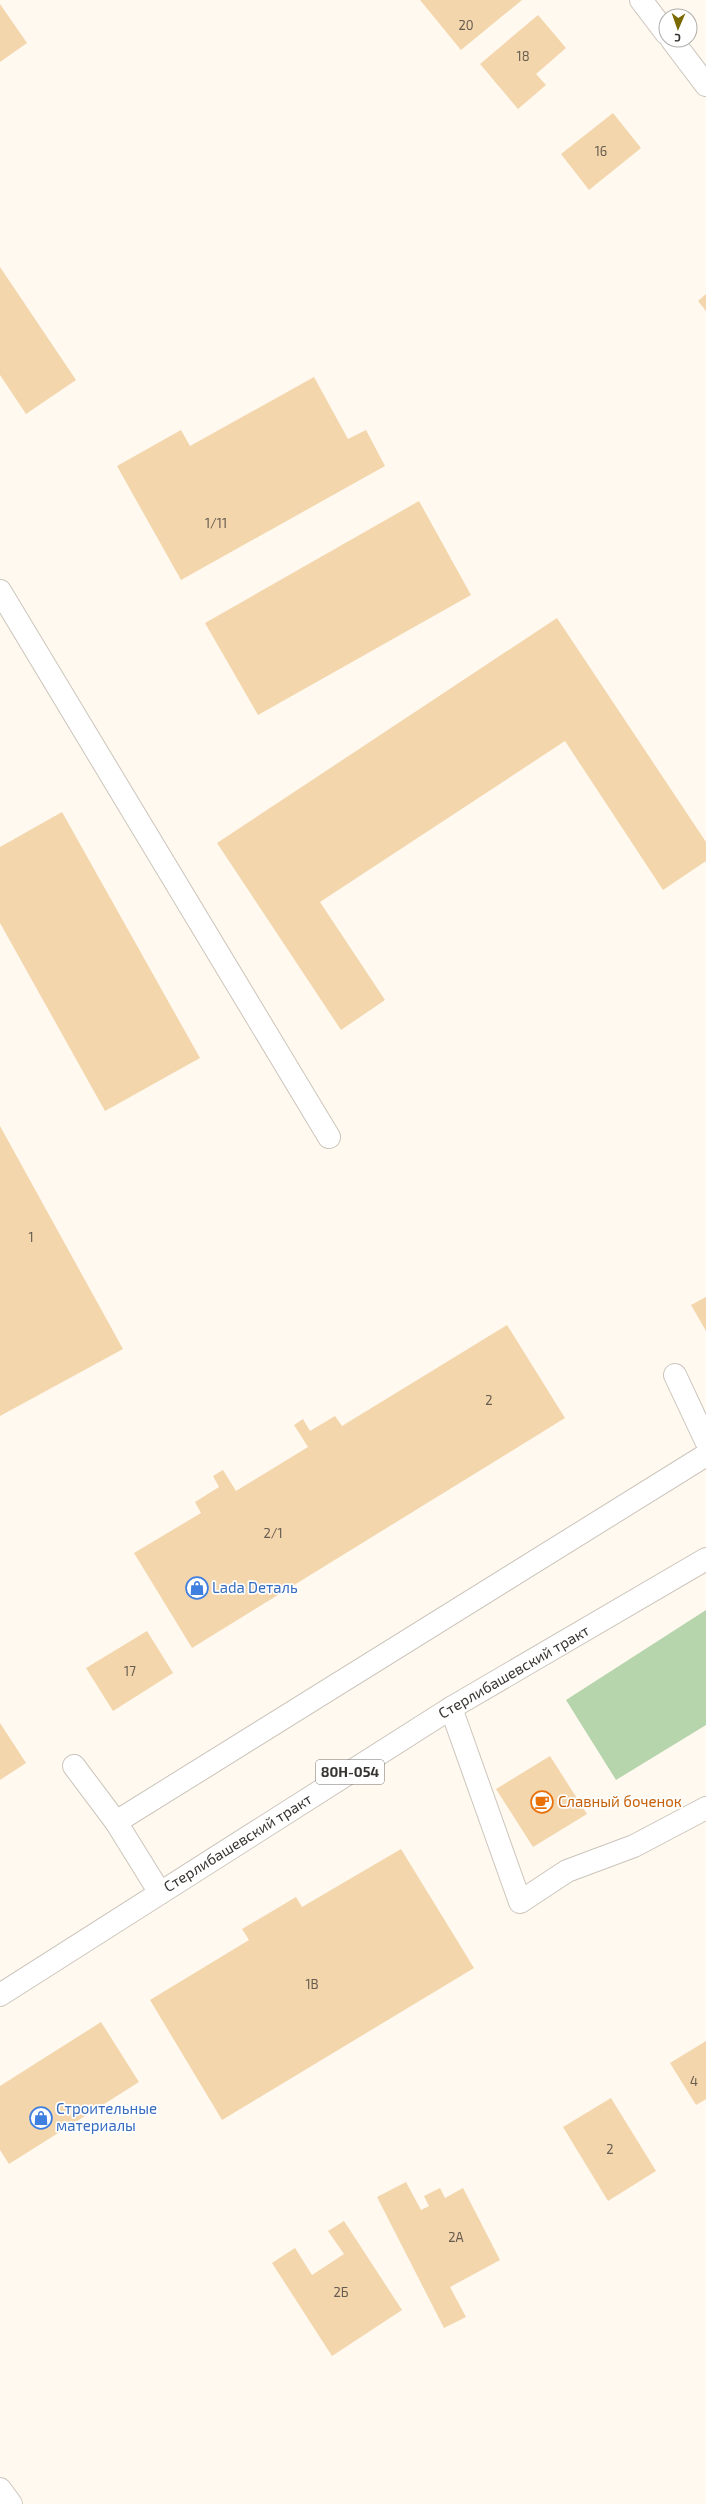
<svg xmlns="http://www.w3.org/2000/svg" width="706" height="2504" font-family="'Exo 2',sans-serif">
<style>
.forest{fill:#b6d5ac}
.building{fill:#f4d6ac}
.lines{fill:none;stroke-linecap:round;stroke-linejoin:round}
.minor-casing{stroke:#cbc5bc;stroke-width:24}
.major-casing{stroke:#cbc5bc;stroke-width:24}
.minor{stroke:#fff;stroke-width:22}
.major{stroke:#fff;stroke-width:22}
.labels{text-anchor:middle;stroke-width:3.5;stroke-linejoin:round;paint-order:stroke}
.number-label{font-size:13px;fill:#665c50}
.shield{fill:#fff;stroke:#73716f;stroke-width:1}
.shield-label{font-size:14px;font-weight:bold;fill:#373431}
.shop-label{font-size:15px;fill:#366cbe;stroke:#fff;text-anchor:start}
.street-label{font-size:15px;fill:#373431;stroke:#fff}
.food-label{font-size:15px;fill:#c56008;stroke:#fff;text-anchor:start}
</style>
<rect width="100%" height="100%" fill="#fff9f0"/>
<path class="forest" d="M 706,1610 L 706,1725 L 616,1780 L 566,1700 Z"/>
<g class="building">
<path d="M 420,0 L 522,0 L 461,50 Z"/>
<path d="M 0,4 L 27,43 L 0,62 Z"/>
<path d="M 538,15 L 566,48 L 536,74 L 546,85 L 518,109 L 480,64 Z"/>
<path d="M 613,113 L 641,148 L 589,190 L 561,154 Z"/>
<path d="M 0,267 L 76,380 L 26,414 L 0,375 Z"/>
<path d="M 706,294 L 706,311 L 698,301 Z"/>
<path d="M 314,377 L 348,439 L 366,430 L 385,466 L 181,580 L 117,466 L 181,430 L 190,446 Z"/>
<path d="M 419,501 L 471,595 L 258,715 L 205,623 Z"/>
<path d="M 557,618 L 706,842 L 706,861 L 663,890 L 565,741 L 320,902 L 385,1000 L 341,1030 L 217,843 Z"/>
<path d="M 62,812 L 200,1058 L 105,1111 L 0,923 L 0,847 Z"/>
<path d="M 0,1126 L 123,1349 L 0,1416 Z"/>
<path d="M 706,1297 L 706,1331 L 691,1305 Z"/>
<path d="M 507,1325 L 565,1418 L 192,1648 L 134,1553 L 201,1513 L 195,1502 L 219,1487 L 213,1476 L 223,1470 L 236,1491 L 308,1447 L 294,1425 L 303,1419 L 310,1431 L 335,1416 L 342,1426 Z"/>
<path d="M 147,1631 L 173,1673 L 113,1711 L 86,1668 Z"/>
<path d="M 0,1723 L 26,1763 L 0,1780 Z"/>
<path d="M 550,1756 L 587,1814 L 533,1847 L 496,1789 Z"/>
<path d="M 401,1849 L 474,1968 L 222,2120 L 150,2000 L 249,1940 L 242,1929 L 296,1897 L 302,1907 Z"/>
<path d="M 101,2022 L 139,2082 L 9,2164 L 0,2150 L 0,2086 Z"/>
<path d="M 706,2041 L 706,2099 L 696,2105 L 670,2063 Z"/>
<path d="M 611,2098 L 656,2171 L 608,2201 L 563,2127 Z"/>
<path d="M 406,2182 L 421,2210 L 429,2206 L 424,2196 L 440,2188 L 445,2198 L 463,2188 L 500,2260 L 450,2287 L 466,2317 L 444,2328 L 377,2197 Z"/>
<path d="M 344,2221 L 402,2310 L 332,2356 L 272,2263 L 295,2248 L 312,2275 L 344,2254 L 328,2231 Z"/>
</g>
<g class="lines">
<g class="minor-casing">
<g id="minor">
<path d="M 641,0 L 666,33"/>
<path d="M 672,40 L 706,85"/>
<path d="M 0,591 L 329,1137"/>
<path d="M 675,1375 L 706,1441"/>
<path d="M 451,1708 L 520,1902 L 567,1871 L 634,1846 L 706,1808"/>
<path d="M 74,1766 L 116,1822 L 160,1893"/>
<path d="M 116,1822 L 706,1455"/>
<path d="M 0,2489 L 11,2504"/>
</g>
</g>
<g class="major-casing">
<path id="major" d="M 0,1995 L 451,1708 L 706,1559"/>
</g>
<use href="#minor" class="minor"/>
<use href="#major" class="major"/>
</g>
<defs>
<g id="shop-ring" transform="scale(1.15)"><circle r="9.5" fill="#fff" stroke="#3f7fe0" stroke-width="1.5"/><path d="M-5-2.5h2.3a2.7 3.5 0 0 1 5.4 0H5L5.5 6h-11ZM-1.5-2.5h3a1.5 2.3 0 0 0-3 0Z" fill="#3f7fe0"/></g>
<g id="cafe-ring" transform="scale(1.15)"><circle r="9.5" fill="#fff" stroke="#e8710a" stroke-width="1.5"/><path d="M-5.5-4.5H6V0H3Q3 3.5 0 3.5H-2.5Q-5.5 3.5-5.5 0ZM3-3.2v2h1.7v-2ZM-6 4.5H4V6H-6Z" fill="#e8710a"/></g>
</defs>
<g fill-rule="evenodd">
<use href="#shop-ring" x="197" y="1588"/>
<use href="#cafe-ring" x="542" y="1802"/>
<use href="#shop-ring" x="41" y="2118"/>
</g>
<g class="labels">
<g class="number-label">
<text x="466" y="30">20</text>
<text x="523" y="61">18</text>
<text x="601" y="156">16</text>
<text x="216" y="528">1/11</text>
<text x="31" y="1242">1</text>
<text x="489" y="1405">2</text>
<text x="273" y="1538">2/1</text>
<text x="130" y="1676">17</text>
<text x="312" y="1989">1В</text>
<text x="694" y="2086">4</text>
<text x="610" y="2154">2</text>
<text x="456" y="2242">2А</text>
<text x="341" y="2297">2Б</text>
</g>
<rect class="shield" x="316" y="1760" width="68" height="24" rx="3"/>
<g class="shield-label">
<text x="350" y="1777">80Н-054</text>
</g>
<g class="shop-label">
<text x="212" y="1593">Lada Dеталь</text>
<text x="56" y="2114">Строительные<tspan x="56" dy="17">материалы</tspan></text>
</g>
<g class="street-label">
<text transform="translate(514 1672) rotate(-30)" y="5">Стерлибашевский тракт</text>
<text transform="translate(238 1843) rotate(-32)" y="5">Стерлибашевский тракт</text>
</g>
<g class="food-label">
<text x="558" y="1807">Славный боченок</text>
</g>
</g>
<g transform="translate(678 28) rotate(182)"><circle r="19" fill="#ffffff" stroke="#afaead"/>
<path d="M0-3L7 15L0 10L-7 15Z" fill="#7b6a01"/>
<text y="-6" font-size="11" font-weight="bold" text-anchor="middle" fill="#373431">С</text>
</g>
</svg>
